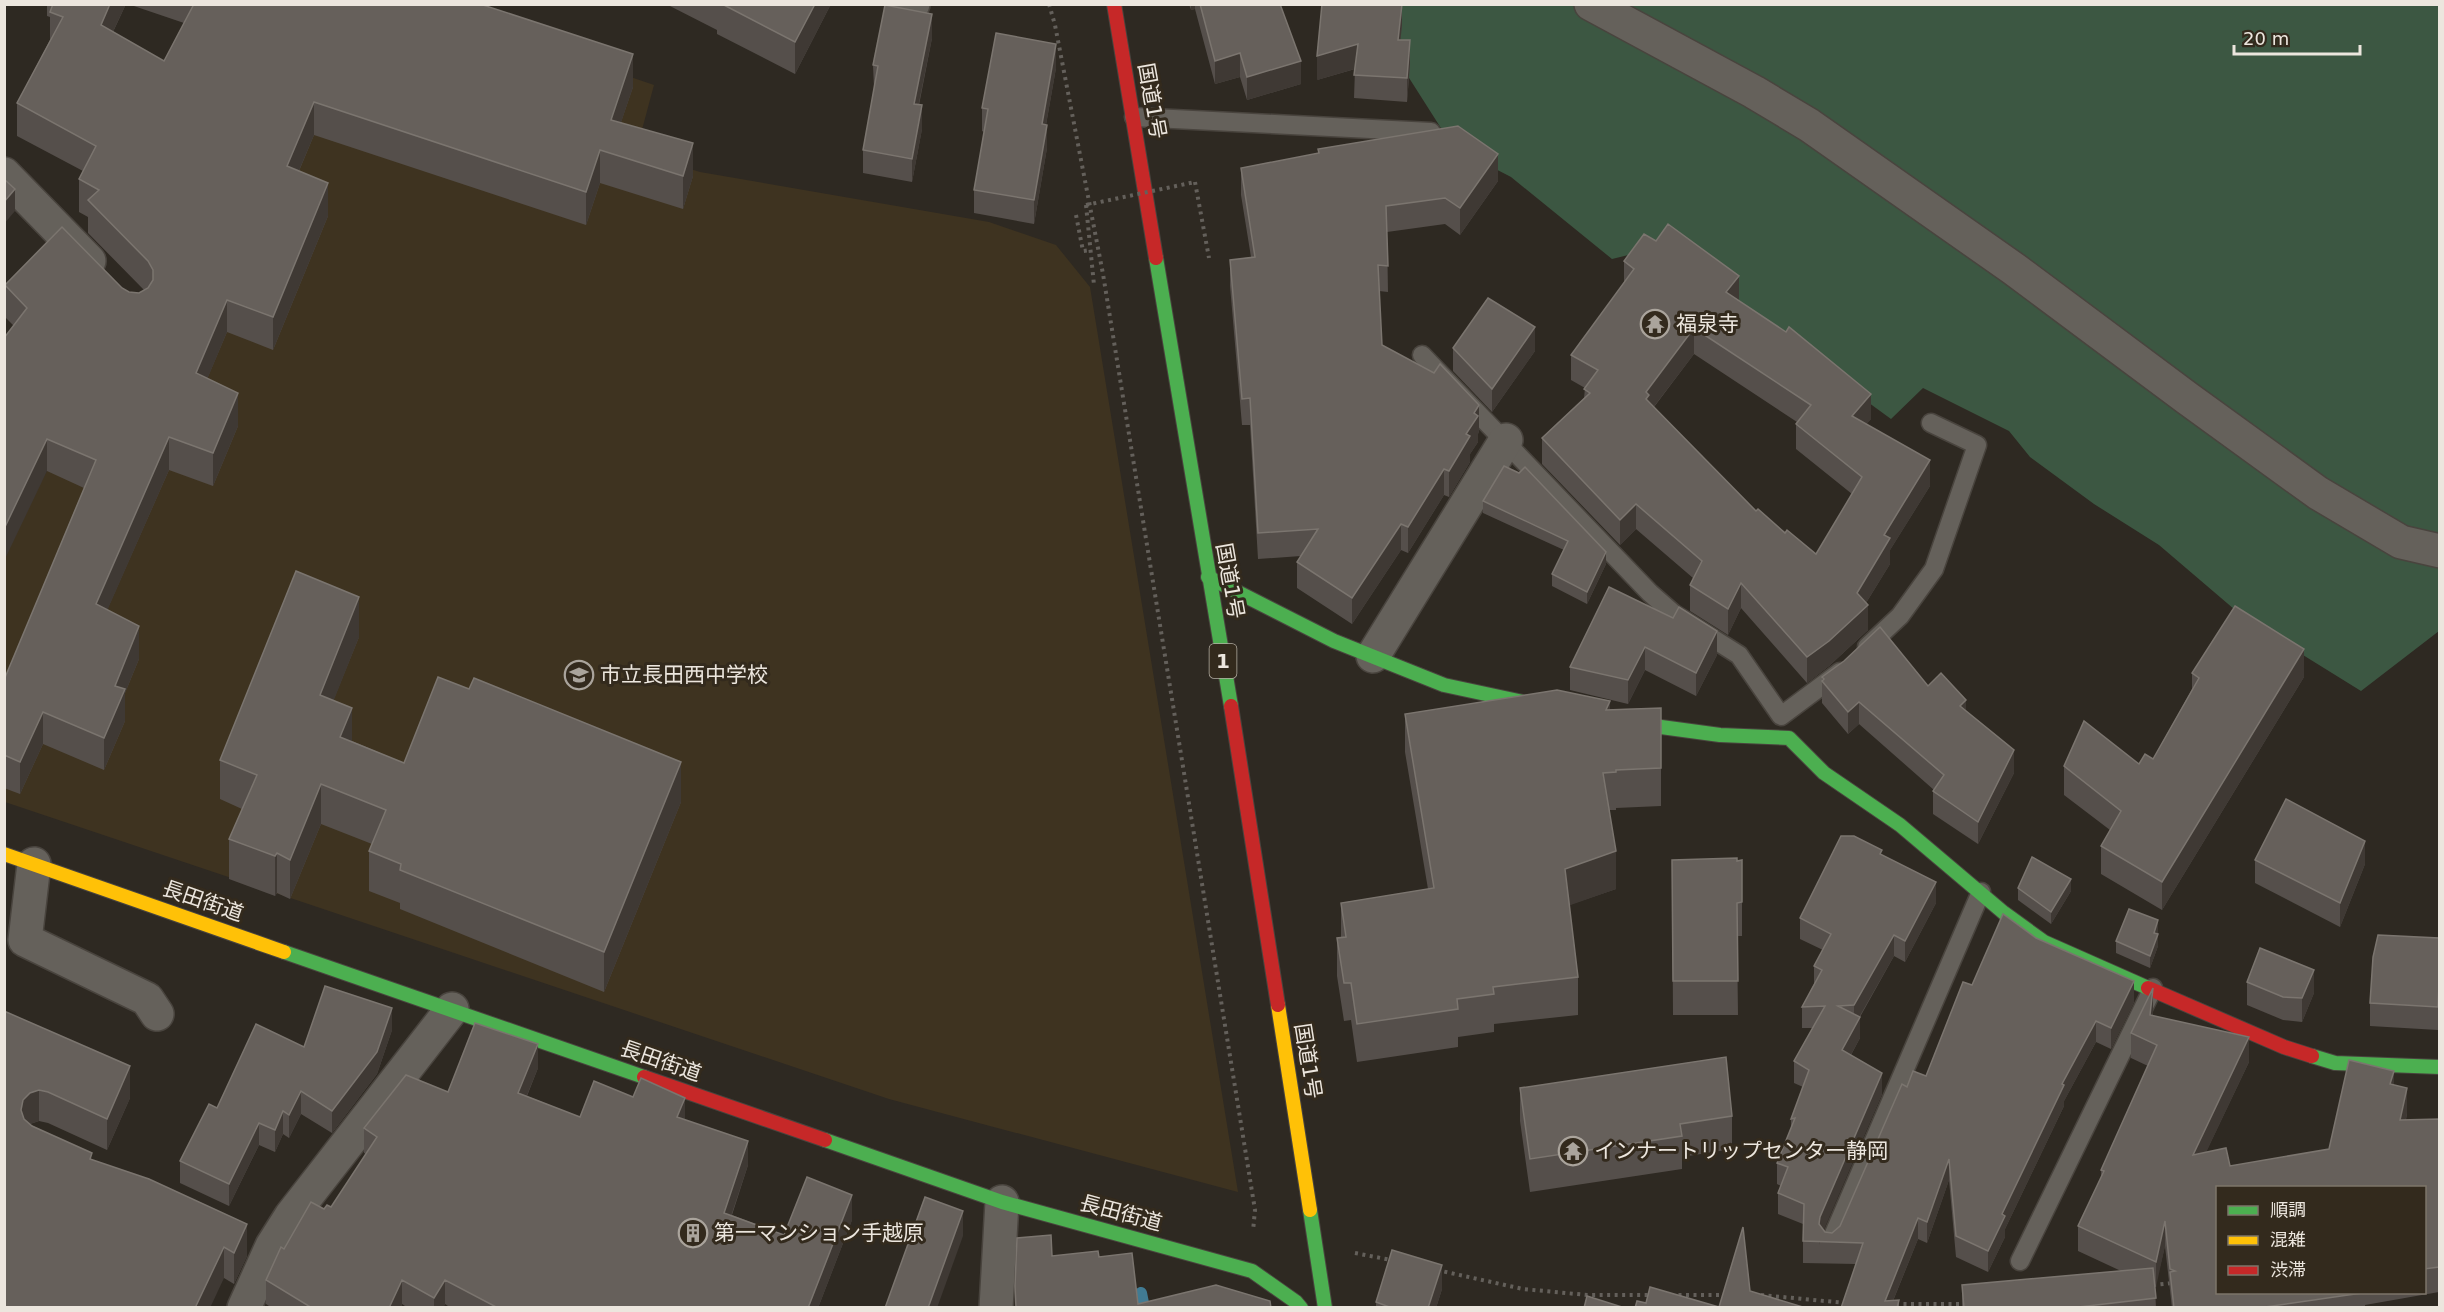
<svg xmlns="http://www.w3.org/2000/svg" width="2444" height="1312" font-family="'DejaVu Sans','Noto Sans JP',sans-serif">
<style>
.built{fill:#3e3320}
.green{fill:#3c5742}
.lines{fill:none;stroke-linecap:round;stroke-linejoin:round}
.stream{stroke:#417b93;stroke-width:12}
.lane-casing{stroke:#49443e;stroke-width:21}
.street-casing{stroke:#49443e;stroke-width:36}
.fast-casing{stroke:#49443e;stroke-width:16}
.slow-casing{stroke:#49443e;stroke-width:16}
.jam-casing{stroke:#49443e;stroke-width:16}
.path{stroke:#64605b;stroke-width:4;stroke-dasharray:3 4.5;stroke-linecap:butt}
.lane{stroke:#65615b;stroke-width:18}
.street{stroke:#65615b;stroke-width:33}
.fast{stroke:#4caf50;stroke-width:14}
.slow{stroke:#ffc107;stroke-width:14}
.jam{stroke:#c62828;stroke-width:14}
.path-bridge{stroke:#64605b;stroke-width:4;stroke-dasharray:3 4.5;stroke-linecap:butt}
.wall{fill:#554f4b;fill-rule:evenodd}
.shaded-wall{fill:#3f3934}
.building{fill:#66605b;stroke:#7b756f;stroke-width:1.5;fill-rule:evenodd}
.labels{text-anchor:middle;stroke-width:6;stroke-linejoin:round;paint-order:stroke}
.shield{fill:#332a1d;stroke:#b4aea4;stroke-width:1.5}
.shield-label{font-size:20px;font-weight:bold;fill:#ece6de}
.street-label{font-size:21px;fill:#ece6de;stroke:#332a1d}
.poi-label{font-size:21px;fill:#ece6de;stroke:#332a1d;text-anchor:start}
</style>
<rect width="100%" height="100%" fill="#2e2922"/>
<path class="built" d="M 298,5 L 419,5 L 654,85 L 636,152 L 700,172 L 989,222 L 1056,245 L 1090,287 L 1238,1192 L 889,1099 L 5,802 L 5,549 Z"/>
<path class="green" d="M 1368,5 L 2439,5 L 2439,631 L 2361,691 L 2248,621 L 2159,545 L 2094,504 L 2030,457 L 2009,431 L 1923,388 L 1891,419 L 1657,248 L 1612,259 L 1511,177 L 1453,147 L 1390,48 Z"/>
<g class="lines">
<path class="stream" d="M 1141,1293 L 1144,1308"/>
<g class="lane-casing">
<g id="lane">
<path d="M 1134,117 L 1431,132"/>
<path d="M 1422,355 L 1650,593 L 1674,614 L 1739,655 L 1781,716 L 1840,672"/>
<path d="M 1867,647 L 1900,616 L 1934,569 L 1977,445 L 1931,423"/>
<path d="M 1830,1243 L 1981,892"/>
<path d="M 2020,1261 L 2153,988"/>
</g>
</g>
<g class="street-casing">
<g id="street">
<path d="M 909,4 L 913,4"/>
<path d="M 1591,4 L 1754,92 L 1809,125 L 2014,269 L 2187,398 L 2318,493 L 2401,542 L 2440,551"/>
<path d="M 4,174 L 89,261"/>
<path d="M 1373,656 L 1506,440"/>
<path d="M 34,864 L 25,940 L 147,999 L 157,1014"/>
<path d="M 244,1308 L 272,1246 L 291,1216 L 452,1009"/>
<path d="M 996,1308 L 1002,1202"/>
</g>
</g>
<g class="fast-casing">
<g id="fast">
<path d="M 1156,258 L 1231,706"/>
<path d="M 1208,577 L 1334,641 L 1444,685 L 1546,707"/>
<path d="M 1617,721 L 1720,735 L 1789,738 L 1824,773 L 1900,825 L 2004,913 L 2044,942 L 2148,988"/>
<path d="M 284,952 L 644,1077"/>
<path d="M 2312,1056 L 2335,1063 L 2440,1067"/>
<path d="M 825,1140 L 1002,1202 L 1252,1271 L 1296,1302 L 1301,1308"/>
<path d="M 1310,1210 L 1325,1308"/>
</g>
</g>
<g class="slow-casing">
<g id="slow">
<path d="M 4,854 L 284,952"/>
<path d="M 1278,1005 L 1310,1210"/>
</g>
</g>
<g class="jam-casing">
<g id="jam">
<path d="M 1114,4 L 1156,258"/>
<path d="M 1231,706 L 1278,1005"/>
<path d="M 2148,988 L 2284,1047 L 2312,1056"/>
<path d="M 644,1077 L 825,1140"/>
</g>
</g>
<g class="path">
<path d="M 1049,4 L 1055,25 L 1103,274 L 1255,1210 L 1253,1231"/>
<path d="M 1195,182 L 1209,258"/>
<path d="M 1086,205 L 1094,285"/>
<path d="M 1076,215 L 1083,251 L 1091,250"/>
<path d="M 1355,1253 L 1391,1260"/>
<path d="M 1437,1270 L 1523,1289 L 1587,1295 L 1652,1295"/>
<path d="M 2153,1285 L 2172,1283"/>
<path d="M 1671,1295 L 1727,1295"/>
<path d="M 1761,1295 L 1846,1303"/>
<path d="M 1896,1304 L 1966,1304"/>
</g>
<use href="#lane" class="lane"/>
<use href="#street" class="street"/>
<use href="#fast" class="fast"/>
<use href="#slow" class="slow"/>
<use href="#jam" class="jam"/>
<path class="path-bridge" d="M 1086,205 L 1195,182"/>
</g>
<g class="wall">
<path d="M 47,4 L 126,4 L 113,32 L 164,61 L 184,23 L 128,4 L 480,4 L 633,87 L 621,122 L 693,176 L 683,209 L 600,183 L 586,225 L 314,135 L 299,171 L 328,216 L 273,350 L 227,332 L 207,379 L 238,426 L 213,486 L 169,470 L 107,610 L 139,659 L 125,693 L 125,721 L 104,770 L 43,744 L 20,794 L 4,788 L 4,680 L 84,488 L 47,471 L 14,326 L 5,317 L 5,285 L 122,288 L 129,292 L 139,293 L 144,290 L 88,233 L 88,217 L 79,212 L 79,179 L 83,171 L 17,136 L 17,103 L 50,40 L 50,17 L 47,16 Z"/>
<path d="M 666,4 L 831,4 L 795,74 L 717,34 L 717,30 Z"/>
<path d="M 1189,4 L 1280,4 L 1301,84 L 1247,100 L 1240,77 L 1215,84 L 1195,9 L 1191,10 Z"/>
<path d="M 1402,25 L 1400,40 L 1410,64 L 1407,102 L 1354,98 L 1355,69 L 1317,80 Z"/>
<path d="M 932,38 L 919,105 L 922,129 L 912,182 L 863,173 L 863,150 L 874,88 L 873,65 Z"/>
<path d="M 1056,68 L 1046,125 L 1047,148 L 1034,224 L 974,213 L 974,190 L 984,132 L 982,131 L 982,108 Z"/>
<path d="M 1318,149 L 1498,181 L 1460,235 L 1445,224 L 1387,232 L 1388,292 L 1379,291 L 1382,345 L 1479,431 L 1478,434 L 1478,442 L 1470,454 L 1470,462 L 1449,497 L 1444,495 L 1408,553 L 1401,550 L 1352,624 L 1297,588 L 1297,562 L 1301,556 L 1258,559 L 1250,425 L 1242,425 L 1230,286 L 1230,260 L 1251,257 L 1241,195 L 1241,168 L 1318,154 Z"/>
<path d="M 1624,261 L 1739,301 L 1871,419 L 1866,424 L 1930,486 L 1890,550 L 1890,564 L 1866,603 L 1868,630 L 1829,666 L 1807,683 L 1741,608 L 1728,635 L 1690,611 L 1690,585 L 1693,578 L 1636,529 L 1620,545 L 1542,464 L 1542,438 L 1584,398 L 1585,388 L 1571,380 L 1571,355 L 1624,283 ZM 1694,354 L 1797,422 L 1796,424 L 1796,449 L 1852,494 L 1816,554 L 1756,511 L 1654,407 Z"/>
<path d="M 1453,348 L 1535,351 L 1492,412 L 1453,371 Z"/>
<path d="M 1504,466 L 1606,564 L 1587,604 L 1552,586 L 1552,574 L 1564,550 L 1483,513 L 1483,501 Z"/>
<path d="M 1673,618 L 1717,655 L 1696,696 L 1645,670 L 1628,704 L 1570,690 L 1570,667 Z"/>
<path d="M 359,637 L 333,701 L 352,741 L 404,763 L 681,802 L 604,992 L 400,909 L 400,903 L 369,891 L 369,851 L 372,844 L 321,824 L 290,899 L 277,893 L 275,896 L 229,879 L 229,839 L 242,809 L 220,799 L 220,760 Z"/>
<path d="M 2192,673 L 2304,677 L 2162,910 L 2101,874 L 2101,846 L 2110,830 L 2064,795 L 2064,766 L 2139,764 L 2153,759 L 2192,689 Z"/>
<path d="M 1822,677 L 1928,686 L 1966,711 L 2014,773 L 1978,844 L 1933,814 L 1933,791 L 1934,790 L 1859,724 L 1848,734 L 1822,703 Z"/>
<path d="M 1661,708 L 1661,806 L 1616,808 L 1616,810 L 1609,810 L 1616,889 L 1569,905 L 1578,977 L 1578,1015 L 1494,1024 L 1494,1032 L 1458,1037 L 1458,1047 L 1357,1062 L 1351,1020 L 1344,1021 L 1337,976 L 1337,938 L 1341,938 L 1341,903 L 1428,889 L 1405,752 L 1405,714 Z"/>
<path d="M 1882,855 L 1936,903 L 1905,962 L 1894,956 L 1860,1017 L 1860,1038 L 1851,1055 L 1882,1094 L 1823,1230 L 1825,1232 L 1832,1233 L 1840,1226 L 1907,1087 L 1926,1076 L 1972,985 L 2036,938 L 2134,1002 L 2111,1049 L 2096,1042 L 2064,1101 L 2064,1106 L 2005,1229 L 2005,1237 L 1988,1272 L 1956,1257 L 1949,1180 L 1927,1243 L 1918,1239 L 1893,1301 L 1899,1308 L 1856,1264 L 1803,1263 L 1803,1224 L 1778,1214 L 1778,1193 L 1781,1186 L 1777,1184 L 1777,1163 L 1791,1129 L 1791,1119 L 1803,1087 L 1794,1083 L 1794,1061 L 1813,1028 L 1802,1028 L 1802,1007 L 1814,984 L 1814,966 L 1823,950 L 1800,939 L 1800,918 Z"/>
<path d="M 1672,860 L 1742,860 L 1742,936 L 1737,936 L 1738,1015 L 1673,1015 Z"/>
<path d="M 2255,860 L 2365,864 L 2340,927 L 2255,883 Z"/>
<path d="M 2018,888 L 2071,891 L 2051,924 L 2018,900 Z"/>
<path d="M 2158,932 L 2158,946 L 2150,968 L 2116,953 L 2116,941 Z"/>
<path d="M 2439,938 L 2438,1030 L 2370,1026 L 2370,1003 Z"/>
<path d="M 2247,982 L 2314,993 L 2302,1022 L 2283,1020 L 2247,1005 Z"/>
<path d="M 4,1011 L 130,1098 L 107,1150 L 48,1123 L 39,1121 L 30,1124 L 92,1160 L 247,1256 L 234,1284 L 224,1278 L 4,1308 Z"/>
<path d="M 2153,1013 L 2153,1015 L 2249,1062 L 2206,1152 L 2230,1166 L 2329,1149 L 2394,1085 L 2407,1113 L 2406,1120 L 2439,1119 L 2439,1292 L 2365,1305 L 2365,1308 L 2172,1308 L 2165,1246 L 2155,1287 L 2156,1308 L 1962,1308 L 1962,1285 L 2121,1271 L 2078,1251 L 2078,1226 L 2101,1178 L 2101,1170 L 2148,1066 L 2131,1058 L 2131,1033 ZM 2424,1188 L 2424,1293 L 2217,1293 Z"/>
<path d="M 392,1030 L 377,1074 L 332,1133 L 301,1114 L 289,1138 L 283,1134 L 275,1152 L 259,1145 L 229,1206 L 180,1183 L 180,1161 L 217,1108 L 304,1047 Z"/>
<path d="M 538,1068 L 527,1096 L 580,1117 L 685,1120 L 748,1165 L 732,1215 L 784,1235 L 852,1220 L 818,1308 L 451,1308 L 445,1304 L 443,1308 L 408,1308 L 402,1304 L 401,1308 L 272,1308 L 266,1304 L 266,1280 L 284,1249 L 324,1209 L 331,1207 L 366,1154 L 364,1153 L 364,1128 L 448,1092 Z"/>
<path d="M 1520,1088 L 1732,1116 L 1732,1149 L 1682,1157 L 1682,1169 L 1530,1192 L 1520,1121 Z"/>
<path d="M 1442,1289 L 1436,1308 L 1376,1308 L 1376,1302 Z"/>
</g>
<g class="shaded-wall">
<path d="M 110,4 L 126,4 L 101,57 L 101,25 Z"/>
<path d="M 815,4 L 831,4 L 795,74 L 795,42 Z"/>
<path d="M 1191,4 L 1195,4 L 1195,9 L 1191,10 Z"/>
<path d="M 1402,4 L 1402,25 L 1398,63 L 1398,40 Z"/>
<path d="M 932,14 L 932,38 L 914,127 L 914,104 Z"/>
<path d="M 1410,40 L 1410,64 L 1407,102 L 1407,78 Z"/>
<path d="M 1056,44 L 1056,68 L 1042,147 L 1042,124 Z"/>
<path d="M 1358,44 L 1358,68 L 1317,80 L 1317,56 Z"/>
<path d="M 1240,53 L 1240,77 L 1215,84 L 1215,61 Z"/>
<path d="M 633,54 L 633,87 L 611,152 L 611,120 Z"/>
<path d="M 1301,61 L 1301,84 L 1247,100 L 1247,77 Z"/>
<path d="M 314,102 L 314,135 L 287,199 L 287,166 Z"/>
<path d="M 922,105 L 922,129 L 912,182 L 912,159 Z"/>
<path d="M 1047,125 L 1047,148 L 1034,224 L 1034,200 Z"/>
<path d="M 693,143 L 693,176 L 683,209 L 683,176 Z"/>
<path d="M 600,150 L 600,183 L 586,225 L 586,192 Z"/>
<path d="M 1498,154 L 1498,181 L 1460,235 L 1460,208 Z"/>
<path d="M 328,183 L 328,216 L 273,350 L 273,317 Z"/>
<path d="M 15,189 L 15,211 L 4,224 L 4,202 Z"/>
<path d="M 1739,276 L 1739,302 L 1726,292 Z"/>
<path d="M 227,300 L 227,332 L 196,406 L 196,373 Z"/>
<path d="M 1535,327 L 1535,351 L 1492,412 L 1492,389 Z"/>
<path d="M 1694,328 L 1694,354 L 1649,413 L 1649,420 L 1646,392 Z"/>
<path d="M 238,393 L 238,426 L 213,486 L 213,453 Z"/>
<path d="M 1871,394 L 1871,419 L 1852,442 L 1852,416 Z"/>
<path d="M 1479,405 L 1479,431 L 1478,434 L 1478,442 L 1470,454 L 1470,462 L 1449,497 L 1449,471 L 1474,413 Z"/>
<path d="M 169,437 L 169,470 L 96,636 L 96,604 Z"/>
<path d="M 47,439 L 47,471 L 4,561 L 4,529 Z"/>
<path d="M 1930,460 L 1930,486 L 1890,550 L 1890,564 L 1861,611 L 1868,605 L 1868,630 L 1829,666 L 1807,683 L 1807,657 L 1857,593 L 1884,535 Z"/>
<path d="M 1444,469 L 1444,495 L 1408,553 L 1408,527 Z"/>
<path d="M 1636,504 L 1636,529 L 1620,545 L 1620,520 Z"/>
<path d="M 1401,524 L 1401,550 L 1352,624 L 1352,598 Z"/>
<path d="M 1606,552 L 1606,564 L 1587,604 L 1587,592 Z"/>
<path d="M 1741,583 L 1741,608 L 1728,635 L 1728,609 Z"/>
<path d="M 359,597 L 359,637 L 320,735 L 320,695 Z"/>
<path d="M 139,626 L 139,659 L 125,693 L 125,721 L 104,770 L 104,738 L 115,686 Z"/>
<path d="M 1717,631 L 1717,655 L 1696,696 L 1696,673 Z"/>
<path d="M 1645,647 L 1645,670 L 1628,704 L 1628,680 Z"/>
<path d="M 2304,649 L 2304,677 L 2162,910 L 2162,882 Z"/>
<path d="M 1966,700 L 1966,723 L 1960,706 Z"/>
<path d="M 1610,701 L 1610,739 L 1606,710 Z"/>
<path d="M 1859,702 L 1859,724 L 1848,734 L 1848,712 Z"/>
<path d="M 352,708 L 352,748 L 340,737 Z"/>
<path d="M 43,712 L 43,744 L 20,794 L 20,762 Z"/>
<path d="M 2014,750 L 2014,773 L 1978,844 L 1978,822 Z"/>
<path d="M 681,762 L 681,802 L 604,992 L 604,952 Z"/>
<path d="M 321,784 L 321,824 L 290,899 L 290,860 Z"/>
<path d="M 2365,841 L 2365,864 L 2340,927 L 2340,903 Z"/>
<path d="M 1616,851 L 1616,889 L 1565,907 L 1565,869 Z"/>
<path d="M 277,853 L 277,893 L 275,896 L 275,856 Z"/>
<path d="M 2071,879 L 2071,891 L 2051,924 L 2051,912 Z"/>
<path d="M 1936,882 L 1936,903 L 1905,962 L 1905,941 Z"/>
<path d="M 2158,920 L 2158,932 L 2154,944 L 2158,934 L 2158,946 L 2150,968 L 2150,956 L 2154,933 Z"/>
<path d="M 1894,935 L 1894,956 L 1854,1026 L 1854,1005 Z"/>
<path d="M 2314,970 L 2314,993 L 2302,1022 L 2302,998 Z"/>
<path d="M 2134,981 L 2134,1002 L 2111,1049 L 2111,1028 Z"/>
<path d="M 2439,984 L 2439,1007 L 2438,1030 L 2438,1007 Z"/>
<path d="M 2153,988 L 2153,1013 L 2150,1040 L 2150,1015 Z"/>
<path d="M 392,1008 L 392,1030 L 377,1074 L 332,1133 L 332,1111 Z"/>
<path d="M 1860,1017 L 1860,1038 L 1842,1071 L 1842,1050 Z"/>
<path d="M 2096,1021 L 2096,1042 L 2064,1101 L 2064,1106 L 2005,1229 L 2005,1237 L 1988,1272 L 1988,1251 L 2002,1214 L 2062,1084 Z"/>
<path d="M 2249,1037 L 2249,1062 L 2193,1180 L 2193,1155 Z"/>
<path d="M 538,1044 L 538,1068 L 518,1117 L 518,1093 Z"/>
<path d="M 130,1066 L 130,1098 L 107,1150 L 107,1119 Z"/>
<path d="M 2394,1071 L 2394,1096 L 2390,1084 Z"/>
<path d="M 1882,1073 L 1882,1094 L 1820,1239 L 1819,1245 L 1820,1217 Z"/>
<path d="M 2407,1088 L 2407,1113 L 2400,1145 L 2400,1120 Z"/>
<path d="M 39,1090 L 39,1121 L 30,1124 L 23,1132 L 21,1110 L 23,1100 L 30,1093 Z"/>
<path d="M 301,1091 L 301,1114 L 289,1138 L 289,1115 Z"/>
<path d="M 685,1098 L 685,1122 L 677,1117 Z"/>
<path d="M 283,1111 L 283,1134 L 275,1152 L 275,1130 Z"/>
<path d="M 259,1123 L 259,1145 L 229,1206 L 229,1184 Z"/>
<path d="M 748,1141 L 748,1165 L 724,1237 L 724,1213 Z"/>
<path d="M 1949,1159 L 1949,1180 L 1927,1243 L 1927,1222 Z"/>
<path d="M 852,1195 L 852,1220 L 818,1308 L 808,1308 Z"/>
<path d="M 963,1211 L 963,1236 L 937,1308 L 928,1308 Z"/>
<path d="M 1918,1218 L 1918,1239 L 1890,1308 L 1885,1301 Z"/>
<path d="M 2165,1221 L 2165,1246 L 2156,1287 L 2156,1262 Z"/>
<path d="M 247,1224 L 247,1256 L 234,1284 L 234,1253 Z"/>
<path d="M 224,1247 L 224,1278 L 210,1308 L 195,1308 Z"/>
<path d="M 1442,1265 L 1442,1289 L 1436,1308 L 1428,1308 Z"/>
<path d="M 402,1280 L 402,1304 L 401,1308 L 389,1308 Z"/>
<path d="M 445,1280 L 445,1304 L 443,1308 L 434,1308 L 434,1298 Z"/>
</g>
<g class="building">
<path d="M 53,4 L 110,4 L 101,25 L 164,61 L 194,4 L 480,4 L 633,54 L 611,120 L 693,143 L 683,176 L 600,150 L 586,192 L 314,102 L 287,166 L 328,183 L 273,317 L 227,300 L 196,373 L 238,393 L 213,453 L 169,437 L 96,604 L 139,626 L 115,686 L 125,689 L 104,738 L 43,712 L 20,762 L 4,755 L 4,680 L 96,460 L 47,439 L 4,529 L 4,338 L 27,308 L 5,285 L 62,227 L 122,288 L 129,292 L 139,293 L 148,288 L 153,280 L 153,270 L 148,261 L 88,200 L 99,190 L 79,179 L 96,146 L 17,103 L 63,17 L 50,12 Z"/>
<path d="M 722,4 L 815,4 L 795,42 Z"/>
<path d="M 1200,4 L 1280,4 L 1301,61 L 1247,77 L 1240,53 L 1215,61 Z"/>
<path d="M 1322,4 L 1402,4 L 1398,40 L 1410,40 L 1407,78 L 1354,75 L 1358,44 L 1317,56 Z"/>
<path d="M 885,5 L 932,14 L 914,104 L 922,105 L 912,159 L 863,150 L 878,66 L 873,65 Z"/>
<path d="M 996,33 L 1056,44 L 1042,124 L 1047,125 L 1034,200 L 974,190 L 988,109 L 982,108 Z"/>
<path d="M 1458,126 L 1498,154 L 1460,208 L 1445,198 L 1386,206 L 1388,266 L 1378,265 L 1382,345 L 1434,373 L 1440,364 L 1479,405 L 1474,413 L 1478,416 L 1466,434 L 1470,436 L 1449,471 L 1444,469 L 1408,527 L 1401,524 L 1352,598 L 1297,562 L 1318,529 L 1258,533 L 1250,398 L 1242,399 L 1230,260 L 1255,257 L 1241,168 L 1319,153 L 1318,149 Z"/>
<path d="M 4,179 L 15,189 L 4,202 Z"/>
<path d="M 1668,224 L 1739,276 L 1726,292 L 1786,332 L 1789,327 L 1871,394 L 1852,416 L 1930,460 L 1884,535 L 1890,538 L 1857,593 L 1868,605 L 1829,641 L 1807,657 L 1741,583 L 1728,609 L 1690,585 L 1702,561 L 1636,504 L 1620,520 L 1542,438 L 1590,393 L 1584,389 L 1598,370 L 1571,355 L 1634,269 L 1624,261 L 1644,234 L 1656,241 ZM 1694,328 L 1811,405 L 1796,424 L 1862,477 L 1816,554 L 1787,530 L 1785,533 L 1758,509 L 1756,511 L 1646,399 L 1649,395 L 1646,392 Z"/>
<path d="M 1488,298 L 1535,327 L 1492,389 L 1453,348 Z"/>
<path d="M 1504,466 L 1519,473 L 1525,467 L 1606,552 L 1587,592 L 1552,574 L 1568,541 L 1483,501 Z"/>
<path d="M 296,571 L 359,597 L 320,695 L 352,708 L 340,737 L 404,763 L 438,677 L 469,689 L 474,678 L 681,762 L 604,952 L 400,870 L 401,864 L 369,851 L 386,810 L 321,784 L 290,860 L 277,853 L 275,856 L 229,839 L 257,775 L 220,760 Z"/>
<path d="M 1609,587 L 1673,618 L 1679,607 L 1717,631 L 1696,673 L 1645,647 L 1628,680 L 1570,667 Z"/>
<path d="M 2235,606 L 2304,649 L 2162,882 L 2101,846 L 2121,811 L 2064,766 L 2084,721 L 2139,764 L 2145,754 L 2153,759 L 2199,678 L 2192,673 Z"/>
<path d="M 1880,627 L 1928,686 L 1941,673 L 1966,700 L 1960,706 L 2014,750 L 1978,822 L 1933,791 L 1944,775 L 1859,702 L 1848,712 L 1822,681 L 1824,679 L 1822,677 L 1844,661 Z"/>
<path d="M 1557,690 L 1610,701 L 1606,710 L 1661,708 L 1661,768 L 1616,770 L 1616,772 L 1603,773 L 1616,851 L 1565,869 L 1578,977 L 1493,987 L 1494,994 L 1457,999 L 1458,1009 L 1357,1024 L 1351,983 L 1344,983 L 1337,938 L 1346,937 L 1341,903 L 1434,888 L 1405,714 Z"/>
<path d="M 2286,799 L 2365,841 L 2340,903 L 2255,860 Z"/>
<path d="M 1841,836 L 1854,836 L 1882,850 L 1880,854 L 1936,882 L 1905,941 L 1894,935 L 1854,1005 L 1838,1006 L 1860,1017 L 1842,1050 L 1882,1073 L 1820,1217 L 1819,1224 L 1825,1232 L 1832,1233 L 1840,1226 L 1902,1084 L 1907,1087 L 1913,1071 L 1926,1076 L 1963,982 L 1972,985 L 2003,914 L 2036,938 L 2134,981 L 2111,1028 L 2096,1021 L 2062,1084 L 2064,1085 L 2002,1214 L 2005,1216 L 1988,1251 L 1956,1236 L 1949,1159 L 1927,1222 L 1918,1218 L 1885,1301 L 1899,1300 L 1897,1308 L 1841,1308 L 1863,1243 L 1803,1241 L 1804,1204 L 1778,1193 L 1788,1167 L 1777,1163 L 1795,1118 L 1791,1119 L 1809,1070 L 1794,1061 L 1825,1006 L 1802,1007 L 1822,970 L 1814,966 L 1831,934 L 1800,918 Z"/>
<path d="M 2032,857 L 2071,879 L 2051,912 L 2018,888 Z"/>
<path d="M 1737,858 L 1737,861 L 1742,860 L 1742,902 L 1737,903 L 1738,981 L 1673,981 L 1672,860 Z"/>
<path d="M 2129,909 L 2158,920 L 2154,933 L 2158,934 L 2150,956 L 2116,941 Z"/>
<path d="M 2378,935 L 2439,938 L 2439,984 L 2438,1007 L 2370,1003 L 2373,957 Z"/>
<path d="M 2260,948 L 2314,970 L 2302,998 L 2283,997 L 2247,982 Z"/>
<path d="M 325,986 L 392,1008 L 377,1052 L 332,1111 L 301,1091 L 289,1115 L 283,1111 L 275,1130 L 259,1123 L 229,1184 L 180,1161 L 209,1104 L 217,1108 L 256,1024 L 304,1047 Z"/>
<path d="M 2153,988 L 2150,1015 L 2249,1037 L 2193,1155 L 2226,1148 L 2230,1166 L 2329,1149 L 2349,1060 L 2394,1071 L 2390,1084 L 2407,1088 L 2400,1120 L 2439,1119 L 2439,1267 L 2424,1269 L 2424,1188 L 2217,1188 L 2217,1293 L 2362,1293 L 2258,1308 L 2174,1308 L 2170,1272 L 2175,1271 L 2170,1269 L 2165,1221 L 2156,1262 L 2078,1226 L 2104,1171 L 2101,1170 L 2157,1045 L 2131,1033 Z"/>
<path d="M 4,1011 L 130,1066 L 107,1119 L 48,1092 L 39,1090 L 30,1093 L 23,1100 L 21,1110 L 24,1119 L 32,1126 L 92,1153 L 90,1159 L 149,1179 L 247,1224 L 234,1253 L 224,1247 L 195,1308 L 4,1308 Z"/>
<path d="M 475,1023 L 538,1044 L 518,1093 L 580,1117 L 594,1081 L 633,1097 L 641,1078 L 685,1098 L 677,1117 L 748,1141 L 724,1213 L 784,1235 L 807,1177 L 852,1195 L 808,1308 L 498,1308 L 445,1280 L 434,1298 L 402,1280 L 389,1308 L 312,1308 L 266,1280 L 281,1247 L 284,1249 L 311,1202 L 324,1209 L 327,1205 L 331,1207 L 377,1137 L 364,1128 L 406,1075 L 448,1092 Z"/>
<path d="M 1726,1057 L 1732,1116 L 1680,1124 L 1682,1136 L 1530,1159 L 1520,1088 Z"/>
<path d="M 925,1197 L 963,1211 L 928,1308 L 885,1308 Z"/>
<path d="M 1743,1227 L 1750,1291 L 1806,1308 L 1635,1308 L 1637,1301 L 1646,1303 L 1650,1287 L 1719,1307 Z"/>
<path d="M 1051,1235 L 1052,1256 L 1098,1251 L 1099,1257 L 1132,1253 L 1138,1304 L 1216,1285 L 1270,1301 L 1271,1308 L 1016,1308 L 1015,1286 L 1017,1238 Z"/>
<path d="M 1392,1250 L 1442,1265 L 1428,1308 L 1392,1308 L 1376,1302 Z"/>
<path d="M 2153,1268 L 2156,1298 L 2070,1308 L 1964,1308 L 1962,1285 Z"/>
<path d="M 1587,1296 L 1625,1308 L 1584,1308 Z"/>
</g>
<defs>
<g id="temple-ring" transform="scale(1.5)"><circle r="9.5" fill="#332a1d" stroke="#aaa49c" stroke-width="1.5"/><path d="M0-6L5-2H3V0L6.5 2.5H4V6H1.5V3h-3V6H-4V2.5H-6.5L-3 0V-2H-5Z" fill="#aaa49c"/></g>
<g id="school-ring" transform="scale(1.5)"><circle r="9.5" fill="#332a1d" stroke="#aaa49c" stroke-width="1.5"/><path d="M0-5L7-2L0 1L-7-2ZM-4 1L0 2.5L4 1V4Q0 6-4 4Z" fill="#aaa49c"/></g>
<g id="building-ring" transform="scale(1.5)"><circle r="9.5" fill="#332a1d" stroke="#aaa49c" stroke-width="1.5"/><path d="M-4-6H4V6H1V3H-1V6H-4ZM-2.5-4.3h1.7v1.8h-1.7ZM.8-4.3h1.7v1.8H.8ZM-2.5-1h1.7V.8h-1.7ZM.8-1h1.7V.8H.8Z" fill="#aaa49c"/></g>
</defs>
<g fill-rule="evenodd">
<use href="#temple-ring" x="1655" y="324"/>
<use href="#school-ring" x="579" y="675"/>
<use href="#temple-ring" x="1573" y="1151"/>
<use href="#building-ring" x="693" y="1233"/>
</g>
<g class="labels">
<rect class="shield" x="1209.5" y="644" width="27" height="34" rx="4.5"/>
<g class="shield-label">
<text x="1223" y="668">1</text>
</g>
<g class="street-label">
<text transform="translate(1152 101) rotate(80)" y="7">国道1号</text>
<text transform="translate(1230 581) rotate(80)" y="7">国道1号</text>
<text transform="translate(203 901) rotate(19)" y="7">長田街道</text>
<text transform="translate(661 1061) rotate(19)" y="7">長田街道</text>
<text transform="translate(1308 1061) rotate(81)" y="7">国道1号</text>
<text transform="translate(1121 1213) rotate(15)" y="7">長田街道</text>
</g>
<g class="poi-label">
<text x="1676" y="331">福泉寺</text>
<text x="600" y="682">市立長田西中学校</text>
<text x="1594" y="1158">インナートリップセンター静岡</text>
<text x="714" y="1240">第一マンション手越原</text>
</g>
</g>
<rect width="2444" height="1312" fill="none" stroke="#ece6de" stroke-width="12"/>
<rect x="2216" y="1186" width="210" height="108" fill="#332a1d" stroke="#7d756a" stroke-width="1.5"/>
<rect x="2228" y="1206" width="30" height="9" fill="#4caf50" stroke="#7d756a" stroke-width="1.5"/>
<text x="2270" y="1216" font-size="18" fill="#ece6de">順調</text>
<rect x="2228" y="1236" width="30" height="9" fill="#ffc107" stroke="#7d756a" stroke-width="1.5"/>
<text x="2270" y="1246" font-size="18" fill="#ece6de">混雑</text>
<rect x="2228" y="1266" width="30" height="9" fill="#c62828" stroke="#7d756a" stroke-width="1.5"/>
<text x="2270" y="1276" font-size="18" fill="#ece6de">渋滞</text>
<path d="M2234 45v9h126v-9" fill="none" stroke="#ece6de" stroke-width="3"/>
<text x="2243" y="45" font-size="18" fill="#ece6de" stroke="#332a1d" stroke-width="4.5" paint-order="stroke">20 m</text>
</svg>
